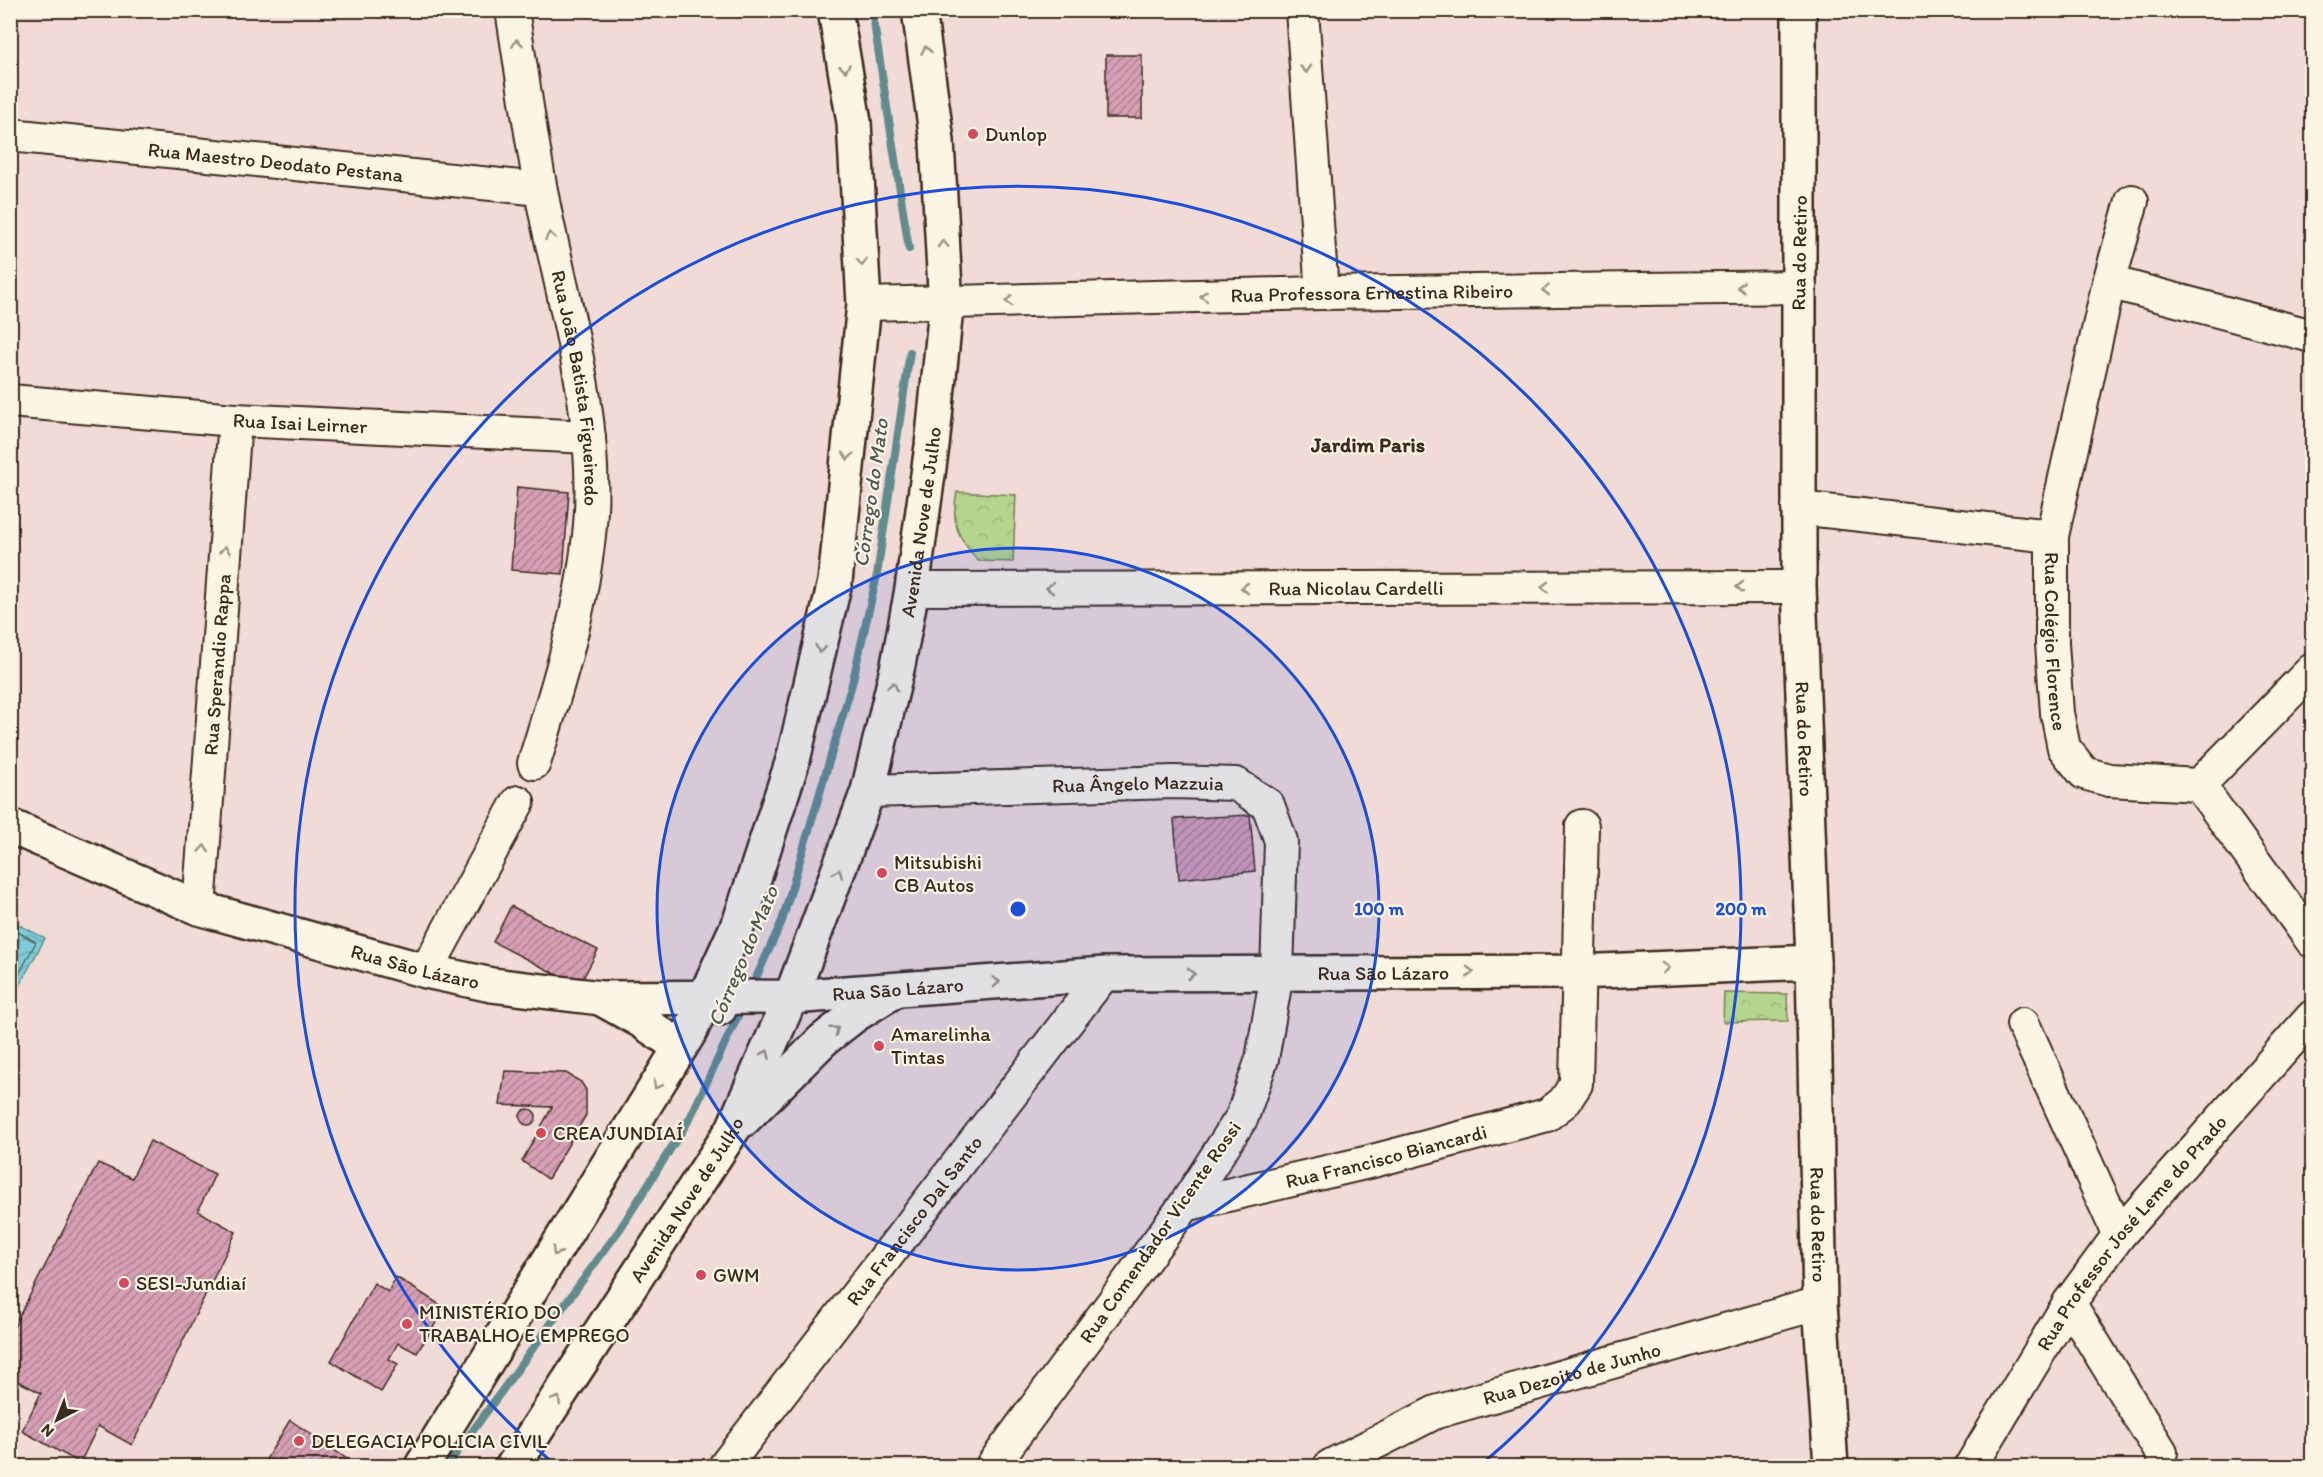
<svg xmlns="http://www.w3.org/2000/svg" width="2323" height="1477" font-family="Itim,sans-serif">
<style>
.park{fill:url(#park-crowns);stroke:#788056;stroke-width:1.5}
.water{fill:url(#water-waves);stroke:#628b8d;stroke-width:1.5}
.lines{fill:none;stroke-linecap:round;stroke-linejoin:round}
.shore{stroke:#556b68;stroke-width:1.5}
.stream{stroke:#628b8d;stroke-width:8}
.building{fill:url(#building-hatch);stroke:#3b2a1e;stroke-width:1.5}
.minor-casing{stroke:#3b2a1e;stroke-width:36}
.major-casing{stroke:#3b2a1e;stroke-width:38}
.minor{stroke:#fcf5e5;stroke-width:32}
.major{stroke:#fcf5e5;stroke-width:33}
.oneway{stroke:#9c9082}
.ring{fill:none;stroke:#1d4ed8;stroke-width:3}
.poi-dot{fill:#d1495b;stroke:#fcf5e5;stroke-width:2}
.labels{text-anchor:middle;stroke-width:4.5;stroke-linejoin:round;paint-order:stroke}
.poi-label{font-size:20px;fill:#3b2a1e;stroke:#fcf5e5;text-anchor:start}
.street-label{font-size:20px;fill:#3b2a1e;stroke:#fcf5e5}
.neighbourhood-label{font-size:21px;font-weight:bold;fill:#3b2a1e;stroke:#fcf5e5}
.water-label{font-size:21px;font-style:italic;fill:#4e5b56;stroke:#fcf5e5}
.centre{fill:#1d4ed8;stroke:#fcf5e5;stroke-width:3}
.ring-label{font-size:18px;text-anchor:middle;font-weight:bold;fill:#1d4ed8;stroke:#fcf5e5;stroke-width:4.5;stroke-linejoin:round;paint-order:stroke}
</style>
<defs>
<pattern id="park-crowns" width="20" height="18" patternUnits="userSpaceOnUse" patternTransform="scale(1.5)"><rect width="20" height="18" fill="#b4d58e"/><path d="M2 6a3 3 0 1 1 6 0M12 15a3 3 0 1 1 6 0" fill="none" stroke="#9cb77a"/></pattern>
<pattern id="water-waves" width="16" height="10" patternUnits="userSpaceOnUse" patternTransform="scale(1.5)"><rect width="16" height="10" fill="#7cccd7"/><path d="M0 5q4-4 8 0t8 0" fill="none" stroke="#6cafb8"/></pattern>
<pattern id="building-hatch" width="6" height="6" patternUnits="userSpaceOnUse" patternTransform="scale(1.5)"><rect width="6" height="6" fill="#d69fb4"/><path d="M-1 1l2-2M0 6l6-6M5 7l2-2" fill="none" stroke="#af8292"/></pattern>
</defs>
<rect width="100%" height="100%" fill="#f1dbd6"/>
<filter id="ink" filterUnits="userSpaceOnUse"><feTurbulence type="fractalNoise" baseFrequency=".0167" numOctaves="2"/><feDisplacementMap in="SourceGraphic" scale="12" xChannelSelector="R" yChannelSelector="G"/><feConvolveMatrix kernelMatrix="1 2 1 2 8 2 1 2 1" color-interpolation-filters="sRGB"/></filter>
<g filter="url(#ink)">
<g class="park">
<path d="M 957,492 L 1016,495 L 1013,562 L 978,561 C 958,537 950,524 957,492 Z"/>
<path d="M 1724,993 L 1787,994 L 1788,1021 L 1723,1022 Z"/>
</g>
<path class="water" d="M 11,921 L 45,938 L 11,1001 Z"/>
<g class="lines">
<path class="shore" d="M 10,928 L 36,942 L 10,991"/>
<g class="stream">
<path d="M 872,10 L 909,249"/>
<path d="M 751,989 L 782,921 L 852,684 L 877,575 L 910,352"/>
<path d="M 447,1466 L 620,1229 L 690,1118 L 743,1005"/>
</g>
</g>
<g class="building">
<rect x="1106" y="55" width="36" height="63"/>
<path d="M 517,487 L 569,492 L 563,574 L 511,570 Z"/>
<path d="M 1250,815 L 1255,871 L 1179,879 L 1174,819 Z"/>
<path d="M 511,906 L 598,950 L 579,986 L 493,942 Z"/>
<path d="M 505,1071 L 566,1073 L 581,1082 L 586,1090 L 586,1115 L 548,1179 L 522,1161 L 552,1107 L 500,1105 Z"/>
<circle cx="528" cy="1117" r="8"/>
<path d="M 150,1141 L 215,1174 L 198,1211 L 236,1232 L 132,1445 L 98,1426 L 80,1463 L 22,1431 L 41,1393 L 10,1377 L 10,1334 L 98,1163 L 132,1178 Z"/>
<path d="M 396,1277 L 445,1308 L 417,1353 L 398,1343 L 389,1359 L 398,1364 L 381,1392 L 331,1361 L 374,1283 L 388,1292 Z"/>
<path d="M 290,1420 L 350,1461 L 347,1466 L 262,1466 Z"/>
<path d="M 10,1454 L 34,1466 L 10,1466 Z"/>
</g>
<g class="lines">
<g class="minor-casing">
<g id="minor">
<path id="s1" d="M 512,10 C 523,79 532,148 546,216 C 567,315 599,424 590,525 C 583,606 558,686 534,763"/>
<path d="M 1302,10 L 1322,293"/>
<path id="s2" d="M 10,135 L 540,189"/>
<path id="s3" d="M 2132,201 L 2109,282 L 2052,536 L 2052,644 L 2057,713 L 2064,748 L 2084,773 L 2109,780 L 2199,785 L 2312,941"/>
<path d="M 2109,282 L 2312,336"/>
<path id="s4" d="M 864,304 L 1322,293 L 1800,287"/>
<path id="s5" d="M 10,401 L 235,420 L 589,437"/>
<path d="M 1798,508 L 2052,536"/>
<path id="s6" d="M 912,589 L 1799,587"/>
<path d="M 2199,785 L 2312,670"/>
<path id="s7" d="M 868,791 L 1174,782 L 1236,784 L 1268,805 L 1281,841 L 1277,974 L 1262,1059 L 1242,1117 L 1185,1205 L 992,1466"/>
<path id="s8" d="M 199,908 L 235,420"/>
<path d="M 426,971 L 518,802"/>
<path d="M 2023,1024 L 2119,1235"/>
<path id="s9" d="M 1185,1205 L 1369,1162 L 1547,1115 L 1564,1102 L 1576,1084 L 1582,826"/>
<path d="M 2069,1303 L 2161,1452"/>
<path id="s10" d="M 725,1466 L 1104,974"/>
<path id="s11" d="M 1330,1466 L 1436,1412 L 1820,1303"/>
<path id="s12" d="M 1971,1466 L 2069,1303 L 2119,1235 L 2312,1017"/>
</g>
</g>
<g class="major-casing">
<g id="major">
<path id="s13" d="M 1799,10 L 1799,587 L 1813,962 L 1820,1303 L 1831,1466"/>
<path id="s14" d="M 10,826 L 199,908 L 426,971 L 492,985 L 601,998 L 791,997 L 1104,974 L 1578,972 L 1813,962"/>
<path d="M 602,999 L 640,1020 L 680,1047"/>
<path d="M 720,1008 L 711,1004 L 705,997 L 741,918 L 793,760 L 835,582 L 864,304 L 854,122 L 835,10"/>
<path d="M 743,1120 L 823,1040 L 855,1015 L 892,992"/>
<path d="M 422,1466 L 691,1030 L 705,997"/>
<path id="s15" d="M 513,1466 L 733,1129 L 791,997 L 868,791 L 898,665 L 912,589 L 932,446 L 946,308 L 937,141 L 919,10"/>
</g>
</g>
<use href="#minor" class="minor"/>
<use href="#major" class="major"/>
</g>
<defs><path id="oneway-chevron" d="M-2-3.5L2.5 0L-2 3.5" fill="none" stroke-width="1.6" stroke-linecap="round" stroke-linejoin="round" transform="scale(1.5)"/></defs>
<g class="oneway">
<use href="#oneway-chevron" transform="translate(517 43) rotate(-99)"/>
<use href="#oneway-chevron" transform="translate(926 50) rotate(-99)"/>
<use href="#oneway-chevron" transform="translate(845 68) rotate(80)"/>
<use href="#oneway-chevron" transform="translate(1306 69) rotate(86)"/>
<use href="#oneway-chevron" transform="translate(550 236) rotate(-102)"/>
<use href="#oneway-chevron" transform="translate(943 244) rotate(-93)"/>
<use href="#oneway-chevron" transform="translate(862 262) rotate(87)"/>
<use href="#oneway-chevron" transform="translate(1741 287) rotate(179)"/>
<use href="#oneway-chevron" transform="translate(1546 290) rotate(179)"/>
<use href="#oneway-chevron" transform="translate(1204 296) rotate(178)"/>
<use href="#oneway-chevron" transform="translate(1009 301) rotate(178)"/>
<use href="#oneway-chevron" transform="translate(848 456) rotate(96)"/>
<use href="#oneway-chevron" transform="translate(225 550) rotate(-86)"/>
<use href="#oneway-chevron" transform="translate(1545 587) rotate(180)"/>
<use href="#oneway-chevron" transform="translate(1740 587) rotate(180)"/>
<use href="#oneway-chevron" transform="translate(1050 588) rotate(180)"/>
<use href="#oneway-chevron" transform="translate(1245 588) rotate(180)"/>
<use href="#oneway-chevron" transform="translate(820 649) rotate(103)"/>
<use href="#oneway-chevron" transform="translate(893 686) rotate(-76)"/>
<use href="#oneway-chevron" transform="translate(204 849) rotate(-86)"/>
<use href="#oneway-chevron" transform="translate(838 873) rotate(-70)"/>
<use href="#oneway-chevron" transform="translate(1665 968) rotate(-2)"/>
<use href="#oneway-chevron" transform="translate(1470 972)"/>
<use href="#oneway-chevron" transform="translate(1191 974)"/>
<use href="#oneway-chevron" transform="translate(996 982) rotate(-4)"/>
<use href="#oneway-chevron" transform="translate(835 1030) rotate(-38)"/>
<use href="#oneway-chevron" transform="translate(766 1054) rotate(-66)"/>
<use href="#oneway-chevron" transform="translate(657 1085) rotate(121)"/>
<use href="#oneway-chevron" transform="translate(556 1252) rotate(121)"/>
<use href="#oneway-chevron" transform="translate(557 1400) rotate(-57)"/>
</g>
</g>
<circle cx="1018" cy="909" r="361" fill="#1d4ed8" fill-opacity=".12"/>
<g class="ring">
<circle cx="1018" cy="909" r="361"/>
<path d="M553 1463A723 723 0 1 1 1483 1463"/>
</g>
<g class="poi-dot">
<circle cx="973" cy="134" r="6"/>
<circle cx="882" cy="873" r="6"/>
<circle cx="879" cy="1046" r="6"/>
<circle cx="541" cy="1133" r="6"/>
<circle cx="701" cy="1275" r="6"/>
<circle cx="124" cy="1283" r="6"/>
<circle cx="407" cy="1324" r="6"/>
<circle cx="299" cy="1441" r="6"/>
</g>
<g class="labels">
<g class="poi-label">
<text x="985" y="141">Dunlop</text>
<text x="894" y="869">Mitsubishi<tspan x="894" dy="23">CB Autos</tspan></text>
<text x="891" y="1041">Amarelinha<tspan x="891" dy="23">Tintas</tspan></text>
<text x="553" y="1140">CREA JUNDIAÍ</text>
<text x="713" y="1282">GWM</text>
<text x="136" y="1290">SESI-Jundiaí</text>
<text x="419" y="1319">MINISTÉRIO DO<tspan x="419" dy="23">TRABALHO E EMPREGO</tspan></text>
<text x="311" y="1448">DELEGACIA POLICIA CIVIL</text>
</g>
<g class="street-label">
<text dy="7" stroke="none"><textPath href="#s2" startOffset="267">Rua Maestro Deodato Pestana</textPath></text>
<text transform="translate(1799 253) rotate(-89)" y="7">Rua do Retiro</text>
<text dy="7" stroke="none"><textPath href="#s4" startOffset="508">Rua Professora Ernestina Ribeiro</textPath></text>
<text dy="7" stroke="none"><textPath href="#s1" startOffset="384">Rua João Batista Figueiredo</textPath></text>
<text dy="7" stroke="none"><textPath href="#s5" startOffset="291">Rua Isai Leirner</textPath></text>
<text dy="7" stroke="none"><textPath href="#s15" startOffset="1041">Avenida Nove de Julho</textPath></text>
<text dy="7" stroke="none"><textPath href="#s6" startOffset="444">Rua Nicolau Cardelli</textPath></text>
<text dy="7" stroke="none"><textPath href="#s3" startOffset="450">Rua Colégio Florence</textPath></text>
<text dy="7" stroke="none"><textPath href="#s8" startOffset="244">Rua Sperandio Rappa</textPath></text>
<text dy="7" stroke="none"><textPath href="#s13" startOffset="729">Rua do Retiro</textPath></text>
<text dy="7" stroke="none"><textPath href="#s7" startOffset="270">Rua Ângelo Mazzuia</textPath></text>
<text dy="7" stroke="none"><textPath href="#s14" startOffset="430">Rua São Lázaro</textPath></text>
<text dy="7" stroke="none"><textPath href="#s14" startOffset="1402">Rua São Lázaro</textPath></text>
<text dy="7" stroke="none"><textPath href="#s14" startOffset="916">Rua São Lázaro</textPath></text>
<text dy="7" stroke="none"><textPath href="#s9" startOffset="207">Rua Francisco Biancardi</textPath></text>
<text dy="7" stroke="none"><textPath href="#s15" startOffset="318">Avenida Nove de Julho</textPath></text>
<text dy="7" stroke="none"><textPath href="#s10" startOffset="310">Rua Francisco Dal Santo</textPath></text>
<text dy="7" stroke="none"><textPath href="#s13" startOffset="1215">Rua do Retiro</textPath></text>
<text transform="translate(1160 1232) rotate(-55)" y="7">Rua Comendador Vicente Rossi</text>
<text dy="7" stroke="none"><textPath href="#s12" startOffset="284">Rua Professor José Leme do Prado</textPath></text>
<text dy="7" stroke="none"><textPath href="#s11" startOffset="260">Rua Dezoito de Junho</textPath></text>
</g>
<g class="neighbourhood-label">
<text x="1368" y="452">Jardim Paris</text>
</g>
<g class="water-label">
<text transform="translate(871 493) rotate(-82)" y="7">Córrego do Mato</text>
<text transform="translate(743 956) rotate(-67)" y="7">Córrego do Mato</text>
</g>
</g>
<circle cx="1018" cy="909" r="9" class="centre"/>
<g class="ring-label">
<text x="1379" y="915">100 m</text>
<text x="1741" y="915">200 m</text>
</g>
<rect width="2323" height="1477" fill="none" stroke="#fcf5e5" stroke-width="36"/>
<rect x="18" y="18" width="2287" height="1441" fill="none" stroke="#3b2a1e" stroke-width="2" filter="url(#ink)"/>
<g transform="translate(57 1420) rotate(222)" stroke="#fcf5e5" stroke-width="4.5" paint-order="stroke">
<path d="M0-4.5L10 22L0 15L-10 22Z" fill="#3b2a1e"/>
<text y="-9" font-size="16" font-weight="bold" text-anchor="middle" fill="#3b2a1e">N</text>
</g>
</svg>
